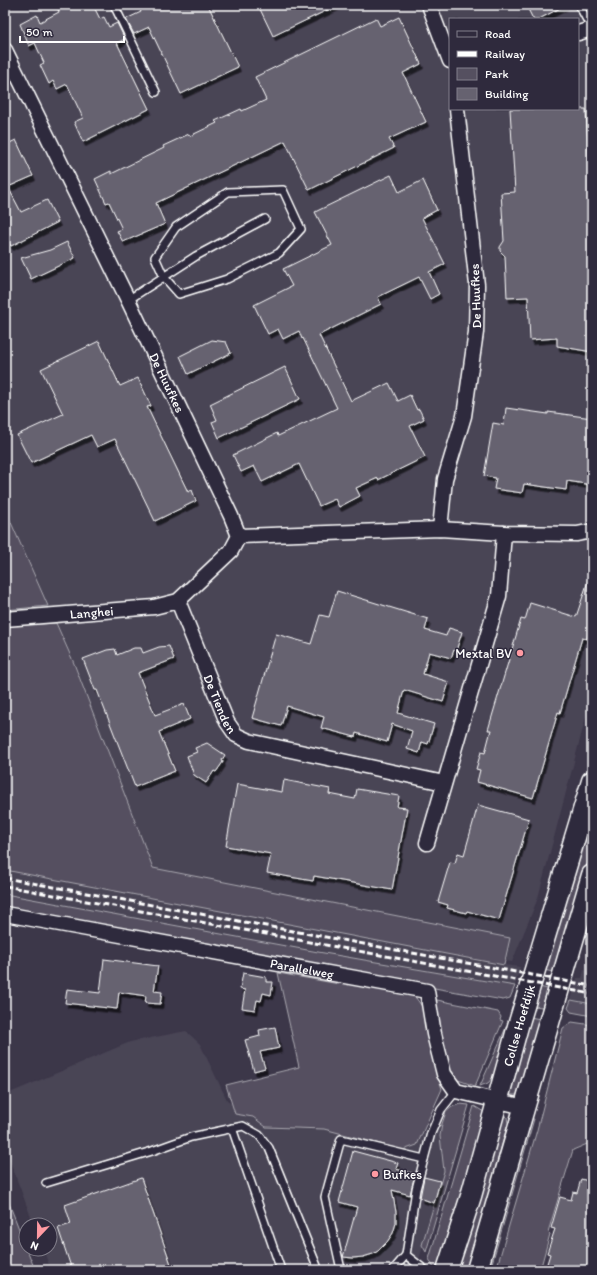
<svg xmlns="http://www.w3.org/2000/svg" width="597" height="1275" font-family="Itim,sans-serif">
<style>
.built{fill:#494455;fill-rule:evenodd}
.green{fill:#555060;stroke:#aaa8b0}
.building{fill:#666270;stroke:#fff;filter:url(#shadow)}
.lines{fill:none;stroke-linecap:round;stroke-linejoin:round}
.lane-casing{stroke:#fff;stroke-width:10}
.street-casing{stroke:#fff;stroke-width:17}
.secondary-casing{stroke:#fff;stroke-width:23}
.lane{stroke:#2f2a3d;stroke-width:7}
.street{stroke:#2f2a3d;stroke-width:14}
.secondary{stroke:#2f2a3d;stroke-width:20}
.rail{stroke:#fff;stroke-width:3;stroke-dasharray:6 3;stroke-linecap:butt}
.poi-dot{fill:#ff9aa2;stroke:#2f2a3d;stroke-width:1.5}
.labels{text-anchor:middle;stroke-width:3;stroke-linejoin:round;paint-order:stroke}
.street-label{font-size:13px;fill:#fff;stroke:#2f2a3d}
.poi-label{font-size:13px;fill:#fff;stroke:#2f2a3d;text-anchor:end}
</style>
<defs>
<filter id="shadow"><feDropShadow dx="2.5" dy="4.5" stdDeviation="0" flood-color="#0009"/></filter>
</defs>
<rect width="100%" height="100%" fill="#3c3749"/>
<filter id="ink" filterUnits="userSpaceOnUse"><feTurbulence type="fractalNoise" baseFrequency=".025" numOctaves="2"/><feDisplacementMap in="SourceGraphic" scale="8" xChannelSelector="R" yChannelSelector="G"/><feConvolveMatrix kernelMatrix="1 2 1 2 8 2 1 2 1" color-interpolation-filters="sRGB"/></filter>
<g filter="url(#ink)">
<g class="built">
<path d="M 5,5 L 592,5 L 592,694 L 538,898 L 512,962 L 163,895 L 73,661 L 5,509 ZM 450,19 L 578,19 L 578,109 L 450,109 Z"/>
<path d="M 5,870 L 504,965 L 520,967 L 515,986 L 318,952 L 5,894 Z"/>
<path d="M 584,970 L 592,971 L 592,1004 L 571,1000 L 577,978 L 582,978 Z"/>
<path d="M 186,1031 L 200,1044 L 228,1102 L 414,1138 L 463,1109 L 416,1270 L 51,1270 L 43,1249 L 50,1249 L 50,1225 L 34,1225 L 5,1148 L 5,1095 L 130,1042 Z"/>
</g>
<g class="green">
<path d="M 5,509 L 48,606 L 5,610 Z"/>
<path d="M 56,623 L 73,661 L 153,868 L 510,938 L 504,965 L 5,870 L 5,626 Z"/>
<path d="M 592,809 L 592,849 L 553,972 L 544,970 Z"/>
<path d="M 5,894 L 318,952 L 515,986 L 510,998 L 503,1000 L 440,989 L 5,910 Z"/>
<path d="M 278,973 L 339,984 L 341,980 L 409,994 L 416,998 L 421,1005 L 426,1014 L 435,1068 L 442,1089 L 417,1145 L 403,1150 L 324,1129 L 266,1127 L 253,1117 L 235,1114 L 226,1085 L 299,1067 Z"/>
<path d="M 539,987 L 548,989 L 542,1007 L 534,1006 Z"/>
<path d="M 437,1000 L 498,1012 L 501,1017 L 500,1020 L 503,1021 L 475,1086 L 458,1080 L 447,1071 L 435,1006 Z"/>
<path d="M 571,1000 L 592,1004 L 592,1016 L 571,1012 L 568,1008 Z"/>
<path d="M 512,1014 L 493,1077 L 488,1083 L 480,1086 Z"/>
<path d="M 530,1017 L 540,1019 L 518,1095 L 508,1095 Z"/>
<path d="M 572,1022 L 592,1025 L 592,1122 L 589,1123 L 592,1131 L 592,1142 L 573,1150 L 548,1232 L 550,1234 L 540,1270 L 496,1270 L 537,1130 L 563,1028 Z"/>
<path d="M 460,1104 L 469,1105 L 426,1252 L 422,1245 L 444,1171 L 440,1136 L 442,1124 L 446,1112 L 452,1107 Z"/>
<path d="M 474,1106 L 484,1112 L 440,1270 L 435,1270 L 429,1259 Z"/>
<path d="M 497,1113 L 507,1117 L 508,1123 L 494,1173 L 483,1234 L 473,1270 L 457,1270 Z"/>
<path d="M 526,1117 L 534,1119 L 490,1270 L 481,1270 Z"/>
<path d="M 5,1193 L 35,1270 L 5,1270 Z"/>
</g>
<g class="building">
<path d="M 56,5 L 93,5 L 100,19 L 104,17 L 109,27 L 117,23 L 125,39 L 117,43 L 149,109 L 83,142 L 74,122 L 83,118 L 67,84 L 57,89 L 53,81 L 49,84 L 40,65 L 44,63 L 35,43 L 29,46 L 20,24 L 37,15 L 40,22 L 59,12 Z"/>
<path d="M 138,5 L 208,5 L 238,67 L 181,94 L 149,27 L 134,34 L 126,19 L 141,12 Z"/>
<path d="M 258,5 L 338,5 L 273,36 Z"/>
<path d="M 526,5 L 566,5 L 539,19 L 533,19 Z"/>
<path d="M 399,17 L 421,64 L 403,73 L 426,122 L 389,139 L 394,148 L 309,190 L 285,141 L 156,203 L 165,224 L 123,242 L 117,231 L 122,229 L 109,202 L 106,203 L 95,179 L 111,171 L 111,174 L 164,148 L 163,146 L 189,134 L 190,136 L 217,123 L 215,121 L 241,109 L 242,111 L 266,100 L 255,77 L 376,18 L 380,26 Z"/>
<path d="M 510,109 L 586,109 L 591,202 L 592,202 L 592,352 L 557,346 L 557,338 L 530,340 L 528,297 L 507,298 L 505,256 L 500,251 L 500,247 L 504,241 L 501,193 L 515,192 Z"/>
<path d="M 16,140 L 33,176 L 8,187 L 21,212 L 47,200 L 58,222 L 11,246 L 9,243 L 5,245 L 5,145 Z"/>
<path d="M 391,175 L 399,192 L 423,180 L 437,210 L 422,218 L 445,264 L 429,272 L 439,294 L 430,299 L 419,277 L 378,297 L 381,304 L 319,335 L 351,401 L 389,383 L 398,401 L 410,395 L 417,410 L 419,409 L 424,419 L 410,426 L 425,457 L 378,480 L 378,478 L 356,488 L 360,496 L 339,507 L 335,499 L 319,506 L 299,464 L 262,482 L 254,466 L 241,472 L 233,455 L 277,433 L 278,436 L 337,408 L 303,338 L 302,339 L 299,331 L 283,339 L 278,329 L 268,334 L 254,305 L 292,286 L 283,269 L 332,245 L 315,212 Z"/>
<path d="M 67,242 L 75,258 L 31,279 L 21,258 L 50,250 Z"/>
<path d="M 212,340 L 226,342 L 231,353 L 188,374 L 180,356 Z"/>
<path d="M 99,341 L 120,386 L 138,378 L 151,406 L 147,407 L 188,492 L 192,490 L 196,501 L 155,521 L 115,439 L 97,447 L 91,435 L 31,463 L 17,435 L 63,414 L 41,369 Z"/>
<path d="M 285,367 L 300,399 L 219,438 L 212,422 L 217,420 L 210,404 Z"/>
<path d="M 506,408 L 548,414 L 548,412 L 592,418 L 592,485 L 567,481 L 566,490 L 524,484 L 522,493 L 494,489 L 496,478 L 484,476 L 493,423 L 504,425 Z"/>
<path d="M 590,575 L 592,576 L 592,623 L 587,639 L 582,638 L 560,713 L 558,712 L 533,798 L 477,782 L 480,770 L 476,769 L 481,752 L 485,753 L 491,730 L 488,730 L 521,619 L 525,620 L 530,603 L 576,617 Z"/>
<path d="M 337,591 L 428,619 L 425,630 L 446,636 L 449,628 L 462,632 L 456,651 L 454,650 L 451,658 L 429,652 L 423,674 L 449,682 L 443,702 L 404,690 L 398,713 L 434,724 L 428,744 L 422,742 L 419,753 L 407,749 L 412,731 L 392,724 L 387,742 L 356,733 L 355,737 L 321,728 L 324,717 L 287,706 L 281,726 L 252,718 L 276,634 L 311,644 L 320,615 L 329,617 Z"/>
<path d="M 169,646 L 174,659 L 138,673 L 155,715 L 184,704 L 190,719 L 159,732 L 175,771 L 135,787 L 97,690 L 95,690 L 83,659 L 107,650 L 115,649 L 117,655 L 134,648 L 141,648 L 143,653 L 159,647 Z"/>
<path d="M 207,743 L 225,755 L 222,760 L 223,762 L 216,772 L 214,771 L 206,783 L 194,775 L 187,756 L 197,752 L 195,748 Z"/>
<path d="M 284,780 L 330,789 L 329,794 L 355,799 L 357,789 L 399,796 L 397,807 L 407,808 L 392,890 L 314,876 L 313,881 L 267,873 L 271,854 L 226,846 L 237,784 L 282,792 Z"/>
<path d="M 478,805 L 529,819 L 499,920 L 467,911 L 466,913 L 447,908 L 448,905 L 438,902 L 450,862 L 455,863 L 458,853 L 464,855 Z"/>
<path d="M 104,959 L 158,966 L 154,991 L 162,992 L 160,1004 L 145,1003 L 146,996 L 119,992 L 117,1009 L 65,1003 L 67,989 L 100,993 Z"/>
<path d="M 243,973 L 266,977 L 266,982 L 273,982 L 271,995 L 263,993 L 261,1001 L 257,1000 L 255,1010 L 242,1008 L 245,990 L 240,989 Z"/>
<path d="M 275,1027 L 279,1048 L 260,1052 L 265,1068 L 254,1071 L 245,1040 L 260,1036 L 259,1030 Z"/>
<path d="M 353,1151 L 398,1163 L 396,1169 L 415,1174 L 410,1195 L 392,1190 L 396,1212 L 396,1223 L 393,1233 L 387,1242 L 378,1251 L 373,1254 L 363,1257 L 353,1258 L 343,1257 L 357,1207 L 339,1202 Z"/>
<path d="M 424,1177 L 440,1181 L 434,1203 L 420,1198 Z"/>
<path d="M 141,1178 L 173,1270 L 72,1270 L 58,1228 L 71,1224 L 65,1205 Z"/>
<path d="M 581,1179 L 592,1182 L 592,1270 L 545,1270 L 550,1254 L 547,1253 L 555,1229 L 551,1228 L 560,1197 L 571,1200 L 573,1192 L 577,1193 Z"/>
</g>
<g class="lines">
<g class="lane-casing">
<g id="lane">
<path d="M 114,5 L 156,92"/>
<path d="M 579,5 L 592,29"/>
<path d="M 283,190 L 301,229 L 279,253 L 227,279 L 179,294 L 164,277 L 155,257 L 176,227 L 228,192 Z"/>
<path d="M 128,300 L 196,256 L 265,219"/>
<path d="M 232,1128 L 281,1270"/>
<path d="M 46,1183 L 152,1151 L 191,1137 L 243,1126 L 259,1135 L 269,1148 L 317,1266 L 317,1270"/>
<path d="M 342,1270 L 340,1265 L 325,1197 L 341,1139 L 424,1159"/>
<path d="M 393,1270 L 406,1255"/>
<path d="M 425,1270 L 406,1255 L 416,1189 L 431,1133 L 441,1110 L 456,1091"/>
</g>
</g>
<g class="street-casing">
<g id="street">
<path d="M 429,5 L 450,61"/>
<path d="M 578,33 L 592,29"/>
<path id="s1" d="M 5,50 L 128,300 L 231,516 L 239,536"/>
<path d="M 440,529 L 445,479 L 464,416 L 476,332 L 477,285 L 457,109"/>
<path d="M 239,536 L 440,529 L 504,533 L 577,534 L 592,531"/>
<path id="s2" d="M 178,601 L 227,722 L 236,735 L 249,741 L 444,783"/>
<path id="s3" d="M 5,619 L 154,607 L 178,601 L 231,551 L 239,536"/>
<path d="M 427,843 L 499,596 L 504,533"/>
<path id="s4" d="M 5,914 L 427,991 L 434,1034 L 444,1074 L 456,1091 L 524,1107"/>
</g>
</g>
<g class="secondary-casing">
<g id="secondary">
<path id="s5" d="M 447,1270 L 471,1196 L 518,1026 L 592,781"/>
<path d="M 477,1270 L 592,875"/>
</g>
</g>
<use href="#lane" class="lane"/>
<use href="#street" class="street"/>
<use href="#secondary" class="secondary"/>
<g class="rail">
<path d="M 5,878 L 592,986"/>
<path d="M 5,886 L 592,994"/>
</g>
</g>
</g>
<g class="poi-dot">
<circle cx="520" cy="653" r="4"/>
<circle cx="375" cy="1174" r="4"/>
</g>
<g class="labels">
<g class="street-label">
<text transform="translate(475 296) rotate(-92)" y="5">De Huufkes</text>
<text dy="5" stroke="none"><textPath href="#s1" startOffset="370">De Huufkes</textPath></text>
<text dy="5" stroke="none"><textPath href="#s3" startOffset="87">Langhei</textPath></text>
<text dy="5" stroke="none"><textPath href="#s2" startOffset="111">De Tienden</textPath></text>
<text dy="5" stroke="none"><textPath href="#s4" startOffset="302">Parallelweg</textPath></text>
<text dy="5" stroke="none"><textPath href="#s5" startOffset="255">Collse Hoefdijk</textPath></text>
</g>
<g class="poi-label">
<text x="512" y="658">Mextal BV</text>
<text x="383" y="1179" text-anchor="start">Bufkes</text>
</g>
</g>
<rect width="597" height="1275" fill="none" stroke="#2f2a3d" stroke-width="20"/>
<rect x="10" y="10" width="577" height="1255" fill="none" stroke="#fff" stroke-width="1.5" filter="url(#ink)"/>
<rect x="449" y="18" width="130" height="92" fill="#2f2a3d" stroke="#827f8b"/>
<rect x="457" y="31" width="20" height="6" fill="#2f2a3d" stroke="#827f8b"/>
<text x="485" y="38" font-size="12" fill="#ffffff">Road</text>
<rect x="457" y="51" width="20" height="6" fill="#ffffff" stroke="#827f8b"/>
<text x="485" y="58" font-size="12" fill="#ffffff">Railway</text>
<rect x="457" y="68" width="20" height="12" fill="#555060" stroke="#827f8b"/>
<text x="485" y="78" font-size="12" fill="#ffffff">Park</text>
<rect x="457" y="88" width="20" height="12" fill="#666270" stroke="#827f8b"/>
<text x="485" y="98" font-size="12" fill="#ffffff">Building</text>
<g transform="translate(38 1237) rotate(202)"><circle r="19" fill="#2f2a3d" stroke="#827f8b"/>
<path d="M0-3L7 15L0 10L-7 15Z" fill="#ff9aa2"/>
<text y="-6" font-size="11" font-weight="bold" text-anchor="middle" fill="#ffffff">N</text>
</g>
<path d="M20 36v6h104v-6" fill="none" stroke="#ffffff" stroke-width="2"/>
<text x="26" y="36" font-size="12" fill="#ffffff" stroke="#2f2a3d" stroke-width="3" paint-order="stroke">50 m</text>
</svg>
